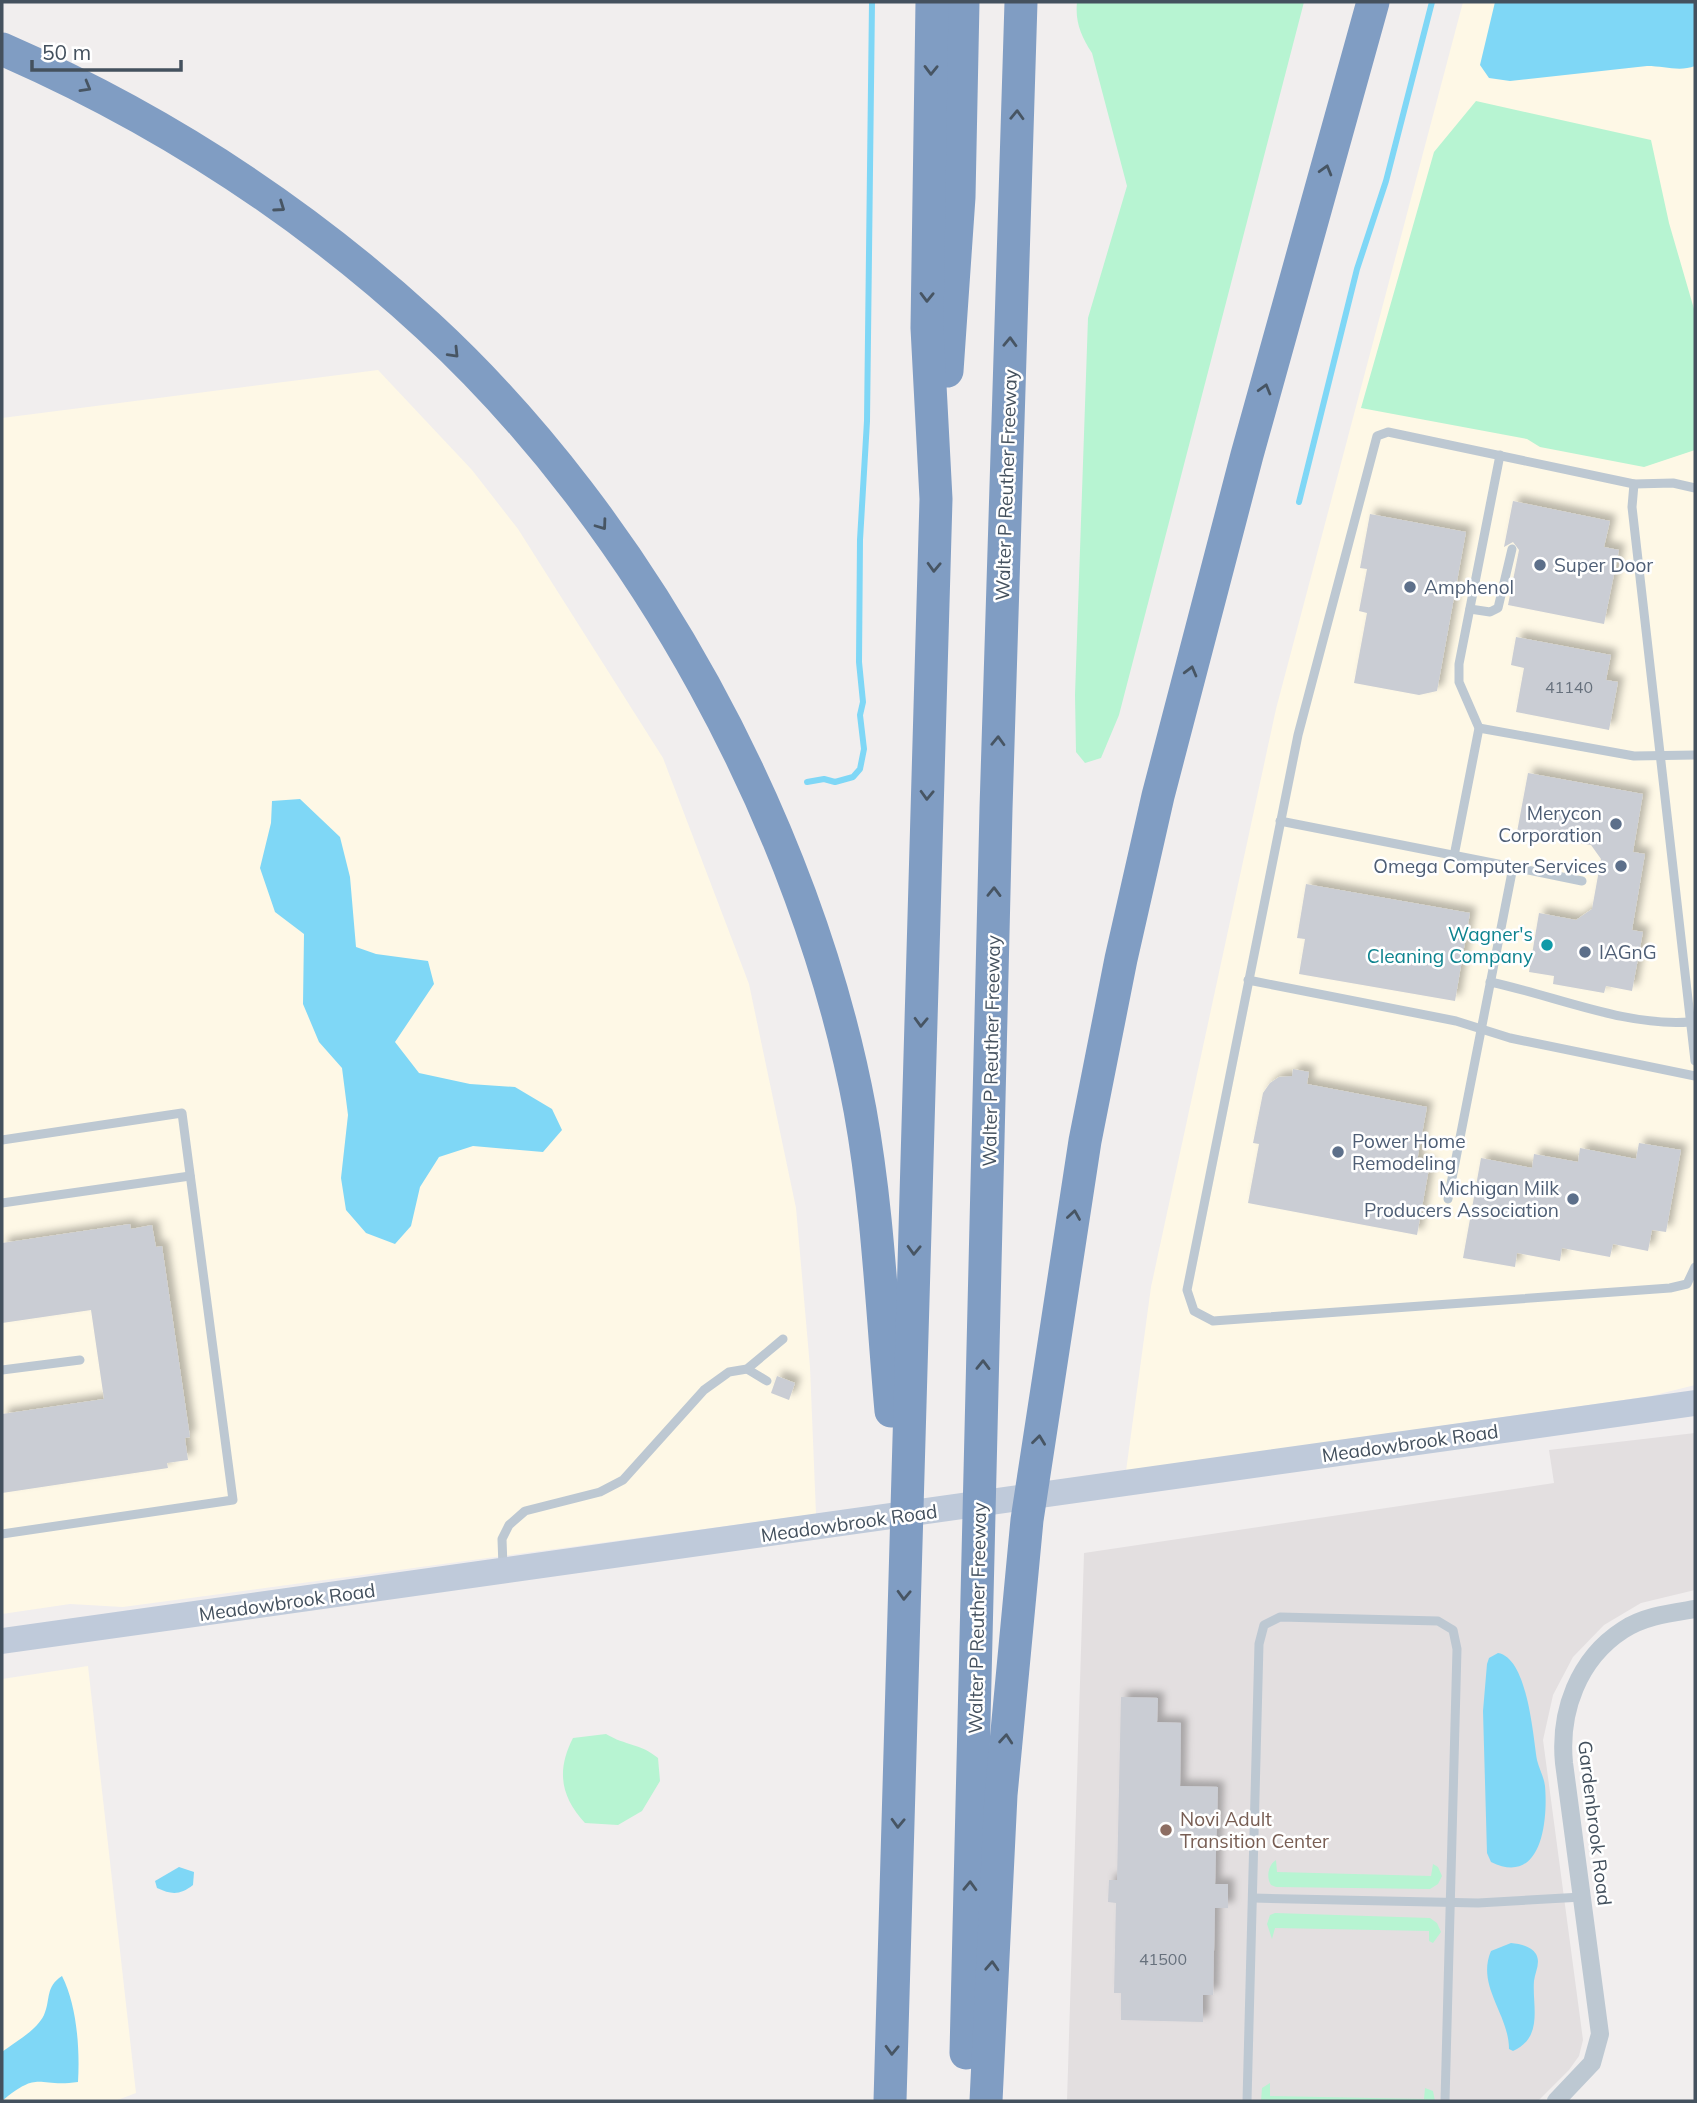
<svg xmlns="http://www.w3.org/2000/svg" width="1697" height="2103" font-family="Mulish,sans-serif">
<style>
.commercial{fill:#fef8e6}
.education{fill:#e3dfe0}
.green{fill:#b7f4d2}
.water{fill:#7fd7f6}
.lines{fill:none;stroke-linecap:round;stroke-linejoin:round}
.stream{stroke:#7fd7f6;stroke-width:6}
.building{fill:#cacdd4;filter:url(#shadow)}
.lane{stroke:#bdc8d2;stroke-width:9}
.street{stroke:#bdc8d2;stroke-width:18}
.secondary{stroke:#bfcada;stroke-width:26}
.highway{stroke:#809dc3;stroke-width:33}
.oneway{stroke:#475563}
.service-dot{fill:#5c6f8a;stroke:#fff;stroke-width:2.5}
.culture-dot{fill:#0f9aa8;stroke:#fff;stroke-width:2.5}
.education-dot{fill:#8d6e63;stroke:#fff;stroke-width:2.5}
.labels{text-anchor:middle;stroke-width:5;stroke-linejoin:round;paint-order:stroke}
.number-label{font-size:16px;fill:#66707c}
.street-label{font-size:19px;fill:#44515e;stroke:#fff}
.service-label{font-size:19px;fill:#4e5e75;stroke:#fff;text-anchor:start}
.culture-label{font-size:19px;fill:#0d838f;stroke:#fff;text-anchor:end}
.education-label{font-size:19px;fill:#785e54;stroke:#fff;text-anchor:start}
</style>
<defs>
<filter id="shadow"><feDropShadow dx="6" dy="-6" stdDeviation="3.5" flood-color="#0004"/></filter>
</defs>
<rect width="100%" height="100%" fill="#f1eeee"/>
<g class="commercial">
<path d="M 1463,2 L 1695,2 L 1695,1385 L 1651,1396 L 1126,1471 L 1151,1287 L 1276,709 Z"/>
<path d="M 378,370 L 472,470 L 518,529 L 663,758 L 749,984 L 796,1208 L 810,1367 L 816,1514 L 123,1607 L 70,1604 L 2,1614 L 2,418 Z"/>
<path d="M 88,1666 L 136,2093 L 115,2101 L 2,2101 L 2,1679 Z"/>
</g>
<path class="education" d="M 1695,1433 L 1695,1590 L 1641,1603 L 1604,1625 L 1573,1657 L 1553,1695 L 1543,1740 L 1583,2040 L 1579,2056 L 1569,2070 L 1538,2101 L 1067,2101 L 1084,1553 L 1554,1483 L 1549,1450 Z"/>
<g class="green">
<path d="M 1077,2 L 1304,2 L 1119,715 L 1101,758 L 1085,763 L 1076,752 L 1075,695 L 1088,318 L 1127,186 L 1092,53 C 1081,36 1075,22 1077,2 Z"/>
<path d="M 1476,101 L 1651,140 L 1669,223 L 1694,309 L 1695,450 L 1644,467 L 1540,447 L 1527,439 L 1361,408 L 1434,152 Z"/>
<path d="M 606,1734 C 626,1746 640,1743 658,1758 L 660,1781 L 642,1811 L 618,1825 L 585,1823 C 561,1797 556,1771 573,1738 Z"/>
<path d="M 1276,1860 L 1277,1872 L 1431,1876 L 1433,1864 L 1438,1867 L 1442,1876 L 1438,1884 L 1430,1889 L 1276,1887 L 1271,1885 C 1266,1877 1268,1865 1276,1860 Z"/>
<path d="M 1275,1913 L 1430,1918 L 1437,1923 L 1441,1932 L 1433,1943 L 1429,1941 L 1429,1931 L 1275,1928 L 1272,1939 L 1267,1924 L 1270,1915 Z"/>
<path d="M 1270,2083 L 1270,2096 L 1424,2099 L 1425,2088 L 1433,2091 L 1435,2101 L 1261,2101 L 1262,2088 Z"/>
</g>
<g class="water">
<path d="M 1495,2 L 1695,2 L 1695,66 C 1679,72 1665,66 1647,66 L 1510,81 L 1489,78 L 1480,65 Z"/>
<path d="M 300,799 L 340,837 L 350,877 L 356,947 L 376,954 L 428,961 L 434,984 L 395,1042 L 419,1073 L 470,1084 L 515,1087 L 552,1109 L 562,1130 L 543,1152 L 473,1146 L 439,1157 L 420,1187 L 411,1226 L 395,1244 L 366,1233 L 346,1210 L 341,1178 L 348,1115 L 342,1068 L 319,1042 L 303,1004 L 304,934 L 275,912 L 260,868 L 271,823 L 272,801 Z"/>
<path d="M 1498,1653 C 1528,1658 1533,1737 1537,1760 C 1539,1769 1544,1777 1545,1786 C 1548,1820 1542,1887 1491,1862 L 1487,1853 L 1483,1711 L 1487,1664 L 1489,1658 Z"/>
<path d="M 179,1867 L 194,1872 L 193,1885 C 180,1895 172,1895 157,1888 L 155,1881 Z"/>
<path d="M 1511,1943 C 1520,1944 1531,1946 1536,1954 C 1541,1963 1535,1972 1534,1981 C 1532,2006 1544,2037 1513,2051 L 1509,2049 C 1509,2014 1476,1986 1491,1951 Z"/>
<path d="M 62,1976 C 77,2005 80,2050 78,2082 C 37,2088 40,2069 2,2101 L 2,2052 C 15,2042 36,2031 44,2015 C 51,1999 45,1987 62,1976 Z"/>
</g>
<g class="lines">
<g class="stream">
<path d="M 1299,502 L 1357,269 L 1386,181 L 1432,2"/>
<path d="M 807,782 L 824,779 L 835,782 L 853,777 L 860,769 L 864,749 L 860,715 L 863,702 L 859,662 L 860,540 L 867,421 L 872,2"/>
</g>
</g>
<g class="building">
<path d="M 1513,501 L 1610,521 L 1604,547 L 1619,550 L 1604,624 L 1508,605 L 1519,550 L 1513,542 L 1504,547 Z"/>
<path d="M 1370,514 L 1466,532 L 1437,691 L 1419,695 L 1354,683 L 1367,613 L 1359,611 L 1367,569 L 1360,568 Z"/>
<path d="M 1516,637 L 1611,655 L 1606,680 L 1618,682 L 1609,730 L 1516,712 L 1524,668 L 1511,665 Z"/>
<path d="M 1528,773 L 1643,794 L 1633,852 L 1645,854 L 1632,930 L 1643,932 L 1632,991 L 1606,986 L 1604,993 L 1553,984 L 1554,976 L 1529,972 L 1539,913 L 1576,920 L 1592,909 L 1601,859 L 1591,845 L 1517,832 Z"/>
<path d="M 1306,884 L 1470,913 L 1455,1001 L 1299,974 L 1305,939 L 1297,938 Z"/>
<path d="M 1293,1069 L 1309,1072 L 1307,1084 L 1427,1107 L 1417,1161 L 1430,1163 L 1417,1235 L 1248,1203 L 1259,1144 L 1253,1143 L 1263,1093 L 1270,1083 L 1279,1077 L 1292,1076 Z"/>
<path d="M 1639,1143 L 1681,1150 L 1666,1232 L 1652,1230 L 1648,1251 L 1613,1244 L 1610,1257 L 1562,1248 L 1560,1261 L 1517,1253 L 1515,1267 L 1463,1258 L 1481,1158 L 1532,1168 L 1534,1154 L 1578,1162 L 1580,1148 L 1636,1159 Z"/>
<path d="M 130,1224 L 131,1229 L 152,1225 L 156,1247 L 162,1246 L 190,1437 L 185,1438 L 188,1460 L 167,1463 L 168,1468 L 2,1493 L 2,1414 L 104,1399 L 91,1310 L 2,1323 L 2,1243 Z"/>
<path d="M 777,1376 L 795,1383 L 789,1400 L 771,1393 Z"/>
<path d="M 1121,1697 L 1158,1698 L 1157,1722 L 1181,1723 L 1180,1786 L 1218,1787 L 1215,1884 L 1228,1884 L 1228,1908 L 1215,1908 L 1213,1995 L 1203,1995 L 1203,2022 L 1121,2020 L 1121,1993 L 1114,1993 L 1116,1903 L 1108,1902 L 1109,1880 L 1117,1880 Z"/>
</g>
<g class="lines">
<g class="lane">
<path d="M 1634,484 L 1632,507 L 1695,1061"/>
<path d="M 1695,488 L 1673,483 L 1634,484 L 1388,432 L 1377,436 L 1298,735 L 1187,1290 L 1194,1311 L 1213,1321 L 1670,1288 L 1687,1284 L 1695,1267"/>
<path d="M 1470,609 L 1490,612 L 1498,608 L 1512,549"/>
<path d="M 1479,728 L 1634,756 L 1695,755"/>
<path d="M 1280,821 L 1513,867 L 1448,1199"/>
<path d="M 1454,856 L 1479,728 L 1459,682 L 1459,664 L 1500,455"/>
<path d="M 1513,867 L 1582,881"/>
<path d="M 1248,980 L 1456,1021 L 1510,1038 L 1695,1076"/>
<path d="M 1490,982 C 1553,995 1625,1027 1690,1022"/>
<path d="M 2,1140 L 182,1113 L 233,1500 L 2,1534"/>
<path d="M 2,1203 L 190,1176"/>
<path d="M 747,1369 L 767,1381"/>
<path d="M 2,1370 L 80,1360"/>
<path d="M 503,1567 L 502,1539 L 509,1525 L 525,1511 L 600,1492 L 623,1480 L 704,1390 L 729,1372 L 747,1369 L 783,1339"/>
<path d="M 1253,1898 L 1478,1903 L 1582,1897"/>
<path d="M 1247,2101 L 1259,1644 L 1264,1625 L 1280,1617 L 1438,1621 L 1453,1630 L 1457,1649 L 1445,2101"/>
</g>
<path class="street" d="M 1556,2101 L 1592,2063 L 1600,2034 L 1564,1763 C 1559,1712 1578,1659 1623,1630 C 1644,1616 1671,1613 1695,1609"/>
<path class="secondary" d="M 2,1641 L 1695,1403"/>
<g class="highway">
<path d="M 2,49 C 158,117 303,211 428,326 C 641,522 807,826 860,1110 C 878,1209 882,1311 891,1411"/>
<path d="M 947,371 L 959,197 L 963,2"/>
<path d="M 966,2053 L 996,809 L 1021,2"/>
<path d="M 890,2101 L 936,499 L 927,328 L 932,2"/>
<path d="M 986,2101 L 1001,1795 L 1027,1520 L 1085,1141 L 1121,959 L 1158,796 L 1247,455 L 1373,2"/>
</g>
</g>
<defs><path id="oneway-chevron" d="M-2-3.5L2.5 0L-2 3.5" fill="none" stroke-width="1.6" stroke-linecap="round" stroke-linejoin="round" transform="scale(1.75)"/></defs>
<g class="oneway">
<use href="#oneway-chevron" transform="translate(931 70) rotate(91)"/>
<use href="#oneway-chevron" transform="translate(86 87) rotate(30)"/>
<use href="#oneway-chevron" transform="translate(1017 115) rotate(-88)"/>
<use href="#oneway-chevron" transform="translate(1326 170) rotate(-74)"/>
<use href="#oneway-chevron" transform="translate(280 207) rotate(35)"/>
<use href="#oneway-chevron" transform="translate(927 297) rotate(91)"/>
<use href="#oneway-chevron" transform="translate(1010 342) rotate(-88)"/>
<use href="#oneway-chevron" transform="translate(454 353) rotate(46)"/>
<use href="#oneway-chevron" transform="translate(1265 389) rotate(-74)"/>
<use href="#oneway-chevron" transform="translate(602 525) rotate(54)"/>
<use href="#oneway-chevron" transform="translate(934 567) rotate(92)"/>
<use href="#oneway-chevron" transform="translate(1191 671) rotate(-75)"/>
<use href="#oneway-chevron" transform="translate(998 741) rotate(-88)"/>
<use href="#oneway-chevron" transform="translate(927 795) rotate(92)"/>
<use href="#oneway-chevron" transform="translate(994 892) rotate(-89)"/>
<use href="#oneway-chevron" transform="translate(921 1022) rotate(92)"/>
<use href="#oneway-chevron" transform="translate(1074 1215) rotate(-81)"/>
<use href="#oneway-chevron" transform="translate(914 1250) rotate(92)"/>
<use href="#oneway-chevron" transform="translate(983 1365) rotate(-89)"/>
<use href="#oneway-chevron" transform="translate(1039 1440) rotate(-83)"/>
<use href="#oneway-chevron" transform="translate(904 1595) rotate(92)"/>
<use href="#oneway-chevron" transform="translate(1006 1739) rotate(-85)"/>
<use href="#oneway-chevron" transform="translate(898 1823) rotate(92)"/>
<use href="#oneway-chevron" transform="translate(970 1886) rotate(-88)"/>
<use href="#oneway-chevron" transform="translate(992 1966) rotate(-87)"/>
<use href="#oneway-chevron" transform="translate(892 2050) rotate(92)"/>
</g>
<g class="service-dot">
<circle cx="1540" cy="565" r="7"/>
<circle cx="1410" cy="587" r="7"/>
<circle cx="1616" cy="824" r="7"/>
<circle cx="1621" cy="866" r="7"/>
<circle cx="1585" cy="952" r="7"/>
<circle cx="1338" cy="1152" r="7"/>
<circle cx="1573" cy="1199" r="7"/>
</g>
<circle class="culture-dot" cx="1547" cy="945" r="7"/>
<circle class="education-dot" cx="1166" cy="1830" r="7"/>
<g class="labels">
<g class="number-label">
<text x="1569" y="693">41140</text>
<text x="1163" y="1965">41500</text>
</g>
<g class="street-label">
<text transform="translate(1006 485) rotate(-88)" y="7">Walter P Reuther Freeway</text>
<text transform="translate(991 1051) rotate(-89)" y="7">Walter P Reuther Freeway</text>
<text transform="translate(1410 1443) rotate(-8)" y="7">Meadowbrook Road</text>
<text transform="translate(849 1523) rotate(-8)" y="7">Meadowbrook Road</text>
<text transform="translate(287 1602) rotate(-8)" y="7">Meadowbrook Road</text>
<text transform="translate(977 1618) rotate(-89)" y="7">Walter P Reuther Freeway</text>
<text transform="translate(1595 1823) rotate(83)" y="7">Gardenbrook Road</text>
</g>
<g class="service-label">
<text x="1554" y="572">Super Door</text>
<text x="1424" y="594">Amphenol</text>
<text x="1602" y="820" text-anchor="end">Merycon<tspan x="1602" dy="22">Corporation</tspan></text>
<text x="1607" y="873" text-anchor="end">Omega Computer Services</text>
<text x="1599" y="959">IAGnG</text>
<text x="1352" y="1148">Power Home<tspan x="1352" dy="22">Remodeling</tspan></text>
<text x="1559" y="1195" text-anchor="end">Michigan Milk<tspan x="1559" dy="22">Producers Association</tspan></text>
</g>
<g class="culture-label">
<text x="1533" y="941">Wagner's<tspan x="1533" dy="22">Cleaning Company</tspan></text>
</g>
<g class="education-label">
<text x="1180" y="1826">Novi Adult<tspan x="1180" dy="22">Transition Center</tspan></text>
</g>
</g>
<rect width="1697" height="2103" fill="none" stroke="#44515e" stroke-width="7"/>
<path d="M32 60v10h149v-10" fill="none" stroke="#44515e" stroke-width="3.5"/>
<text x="42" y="60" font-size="21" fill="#44515e" stroke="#ffffff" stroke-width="5" paint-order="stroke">50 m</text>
</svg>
